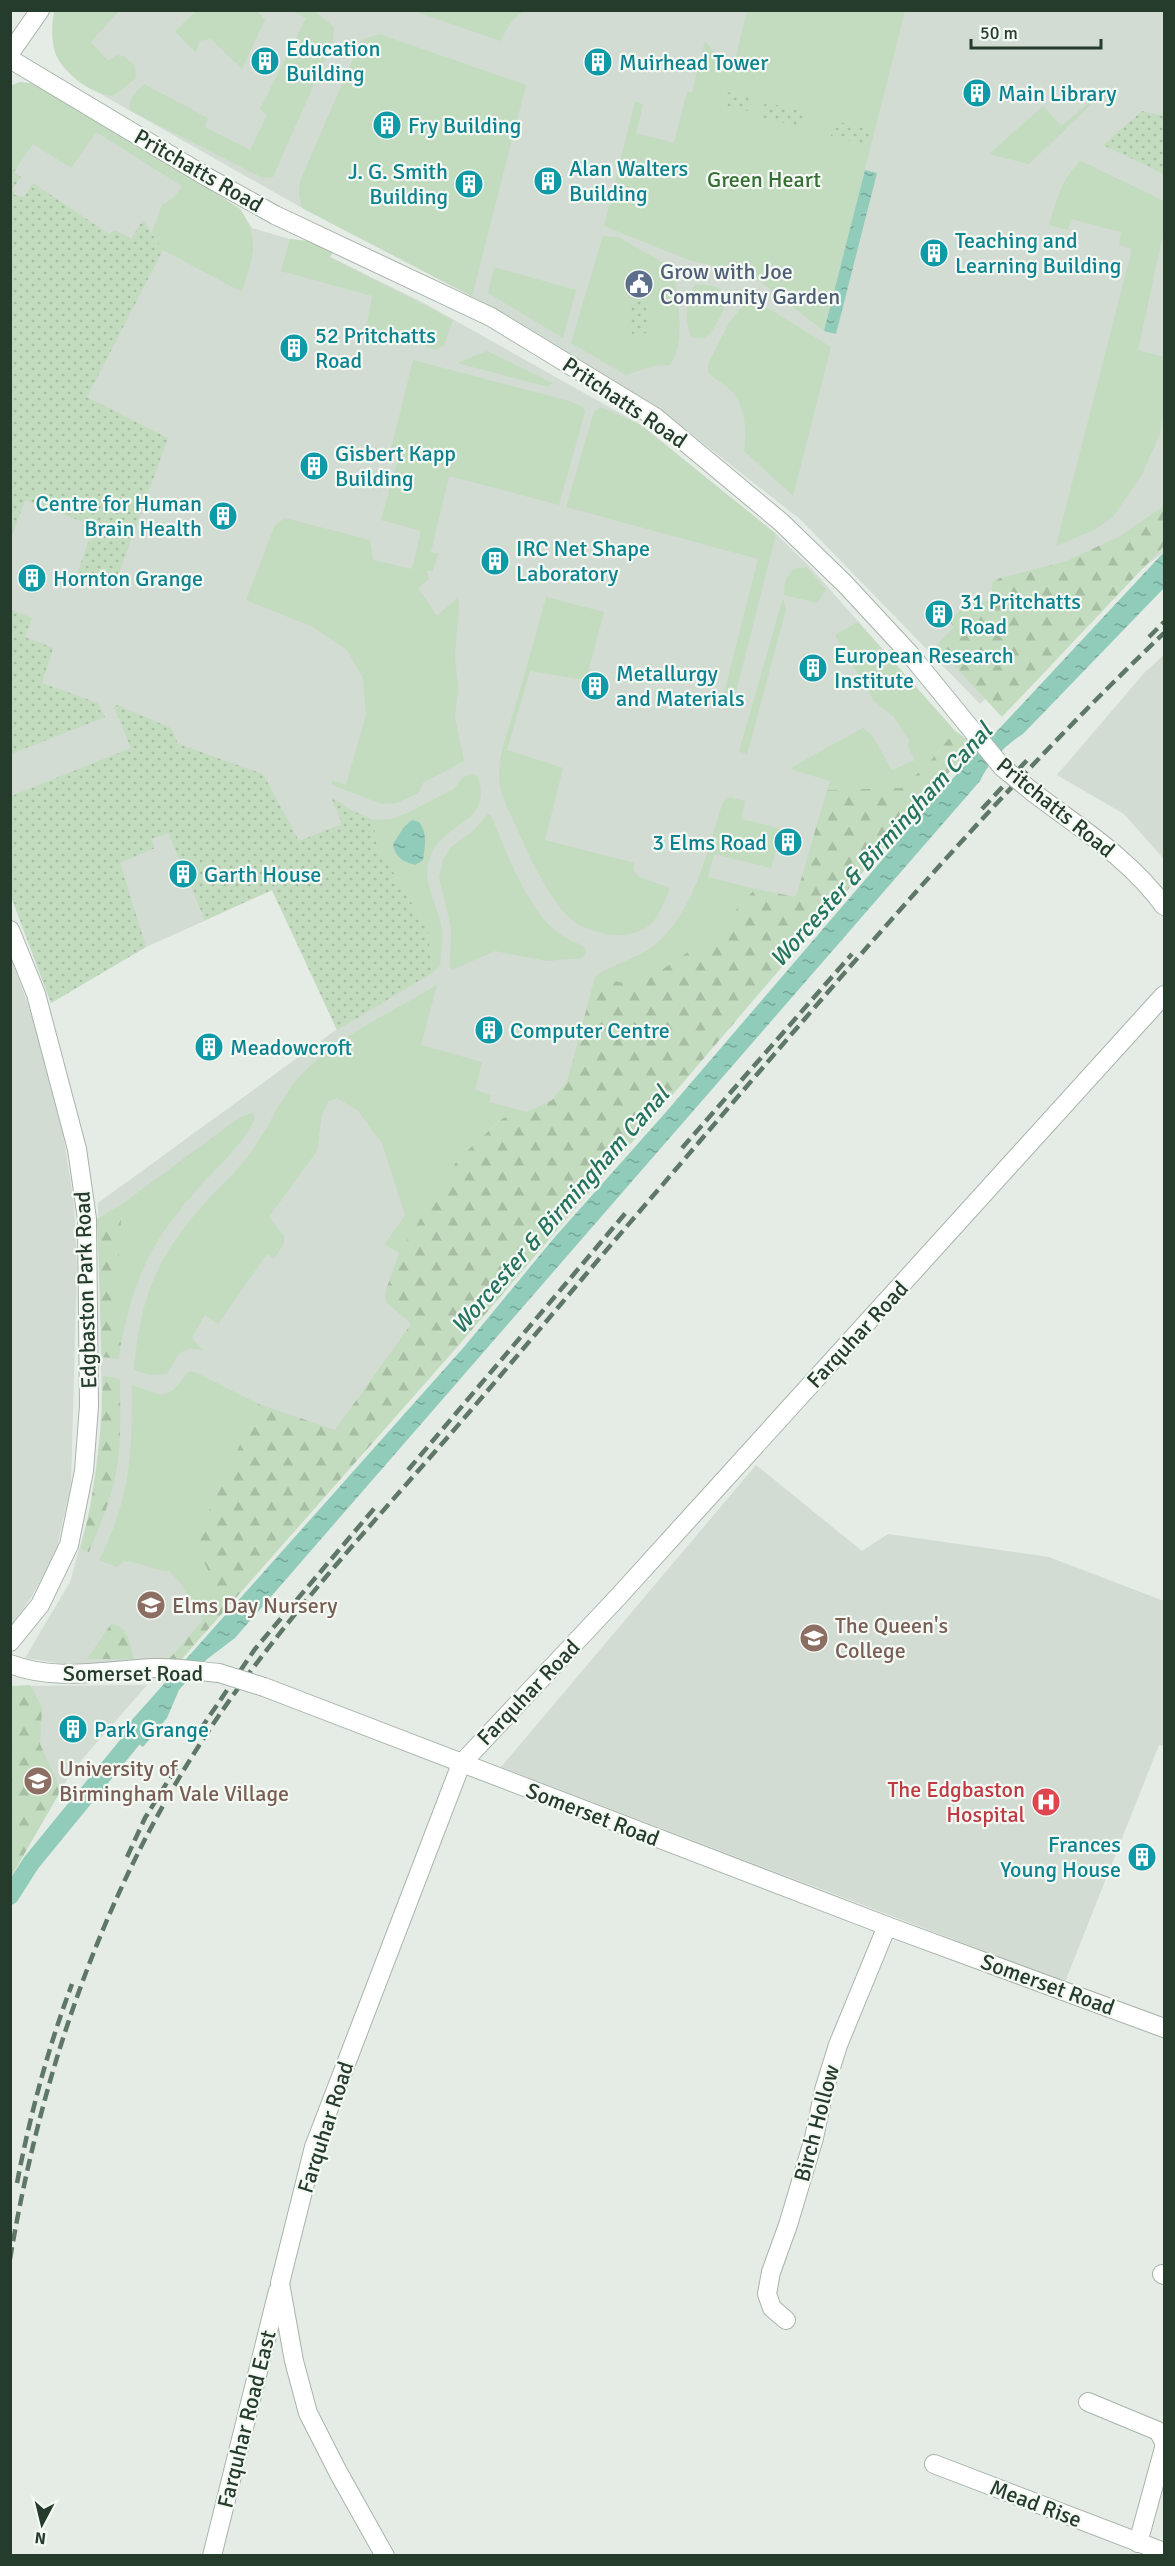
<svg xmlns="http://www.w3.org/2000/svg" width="1175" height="2566" font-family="Signika,sans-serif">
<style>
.built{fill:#d2dcd3}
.green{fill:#c3dbbf}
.forest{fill:url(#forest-firs)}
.garden{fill:url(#garden-dots);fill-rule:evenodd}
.water{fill:url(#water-ripples)}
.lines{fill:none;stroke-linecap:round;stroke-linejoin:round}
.canal{stroke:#91ccbb;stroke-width:18}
.minor-casing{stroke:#a7b4aa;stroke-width:20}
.tertiary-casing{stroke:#a7b4aa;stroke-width:20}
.minor{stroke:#fff;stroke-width:18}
.tertiary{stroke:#fff;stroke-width:18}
.rail{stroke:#5f7766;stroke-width:4.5;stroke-dasharray:12 6;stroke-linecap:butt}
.tertiary-bridge-casing{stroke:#a7b4aa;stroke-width:20;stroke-linecap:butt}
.tertiary-bridge{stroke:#fff;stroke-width:18}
.labels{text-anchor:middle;stroke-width:4.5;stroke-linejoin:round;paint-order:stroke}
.culture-label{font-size:22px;fill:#0d838f;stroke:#f4f9f4;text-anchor:start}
.street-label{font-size:22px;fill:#253c2c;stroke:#f4f9f4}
.park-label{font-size:22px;fill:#356f32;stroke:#f4f9f4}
.service-label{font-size:22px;fill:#4e5e75;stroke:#f4f9f4;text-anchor:start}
.education-label{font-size:22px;fill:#785e54;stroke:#f4f9f4;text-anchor:start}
.health-label{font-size:22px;fill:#be3a42;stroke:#f4f9f4;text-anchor:end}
.water-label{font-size:24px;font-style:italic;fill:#24735e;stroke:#f4f9f4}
</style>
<defs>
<pattern id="forest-firs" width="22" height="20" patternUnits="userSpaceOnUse" patternTransform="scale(1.5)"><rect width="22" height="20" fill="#c3dbbf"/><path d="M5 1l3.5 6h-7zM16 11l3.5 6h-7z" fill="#a7bda4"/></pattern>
<pattern id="garden-dots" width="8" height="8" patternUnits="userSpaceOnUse" patternTransform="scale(1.5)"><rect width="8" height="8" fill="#c3dbbf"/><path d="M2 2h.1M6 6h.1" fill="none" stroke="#a7bda4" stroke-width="1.8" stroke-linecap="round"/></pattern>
<pattern id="water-ripples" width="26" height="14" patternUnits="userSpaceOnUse" patternTransform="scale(1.5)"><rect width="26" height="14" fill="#91ccbb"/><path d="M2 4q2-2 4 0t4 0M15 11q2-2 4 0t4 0" fill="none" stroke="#76a798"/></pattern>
</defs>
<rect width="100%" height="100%" fill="#e4ece5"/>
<g class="built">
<path d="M 76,11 L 1164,11 L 1164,552 L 1030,654 L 980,704 L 801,520 L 656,406 L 480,301 L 302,208 L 76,80 Z"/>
<path d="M 20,82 L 58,93 L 240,209 L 252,228 L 290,239 L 307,241 L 333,251 L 330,257 L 424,303 L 641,425 L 776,534 L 811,568 L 955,731 L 370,1430 L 168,1660 L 65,1664 L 25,1658 L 70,1582 L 91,1507 L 102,1422 L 98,1203 L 337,1029 L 272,890 L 146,947 L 51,1003 L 11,897 L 10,86 Z"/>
<path d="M 1164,655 L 1164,859 L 1124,814 L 1057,775 L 1145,672 Z"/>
<path d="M 10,956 L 33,1018 L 63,1133 L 74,1204 L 77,1266 L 71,1484 L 56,1552 L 32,1596 L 11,1627 Z"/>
<path d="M 756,1465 L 862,1551 L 888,1534 L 1049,1557 L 1164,1601 L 1164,1746 L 1159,1745 L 1065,1982 L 501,1767 Z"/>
<path d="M 147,1685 L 72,1771 L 11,1877 L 11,1686 Z"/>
</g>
<g class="green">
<path d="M 197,10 L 257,11 L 265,20 L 242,69 L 211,39 L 199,41 L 196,53 L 175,31 Z"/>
<path d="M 54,11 L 119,11 L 91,42 L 108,61 L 117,55 L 124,56 L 135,66 L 136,78 L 113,96 C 93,95 61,72 55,52 C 51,38 52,25 54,11 Z"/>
<path d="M 292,11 L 314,11 L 334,27 L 333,41 L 273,177 L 263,178 L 131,111 L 129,106 L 132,97 L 144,84 L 208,118 L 205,127 L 250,150 L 267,115 L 260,109 L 306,18 Z"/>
<path d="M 414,11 L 525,11 C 513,16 507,29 500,41 Z"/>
<path d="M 747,11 L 905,11 L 824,331 L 752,275 L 689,260 L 604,226 L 635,101 L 643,105 L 636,133 L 674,143 L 687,92 L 692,92 L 705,41 L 732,73 Z"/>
<path d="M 379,34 L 526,85 L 472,296 L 302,208 L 299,195 L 300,181 L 361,40 Z"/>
<path d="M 20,82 L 45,85 L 240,209 C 262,243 252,256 242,292 L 163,250 L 152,232 L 162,205 L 174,197 L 182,186 L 96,132 L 71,168 L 33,144 L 20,163 L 11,158 L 10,86 Z"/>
<path d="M 1091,101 L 1093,103 L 1029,164 L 989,154 L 1043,106 L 1061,126 Z"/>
<path d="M 1081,161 L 1164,201 L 1164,240 L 1162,239 L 1138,350 L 1164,357 L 1164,408 L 1160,434 L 1142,474 L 1112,518 L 1094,530 L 1056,546 L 1132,249 L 1119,245 L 1121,232 L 1071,219 L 1068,230 L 1049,225 C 1057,200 1061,179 1081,161 Z"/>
<path d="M 603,236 L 618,237 L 673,268 C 677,291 687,348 669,365 L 653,366 L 626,375 L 571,343 Z"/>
<path d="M 290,239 L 307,241 L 333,251 L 330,257 L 453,320 L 444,346 L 436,349 L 366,329 L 372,296 L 281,271 Z"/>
<path d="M 494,267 L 576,290 L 563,338 L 488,293 Z"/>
<path d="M 695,285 C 727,282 732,298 717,322 C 714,327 711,335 705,337 C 701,340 696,338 691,337 C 685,322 685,298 695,285 Z"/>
<path d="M 750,297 L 831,347 L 793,496 L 744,451 C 747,428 746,402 726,386 C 719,381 713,378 708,372 L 708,364 L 729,323 Z"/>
<path d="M 487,351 L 553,383 L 549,386 L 541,385 L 457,363 Z"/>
<path d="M 413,360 L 569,401 L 583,407 L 585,412 L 559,505 L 449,476 L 431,552 L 438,554 L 433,571 L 427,571 L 429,579 L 418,588 L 437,616 L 457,598 L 459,603 L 455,656 L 458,689 L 455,717 L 464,761 L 423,783 L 418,793 L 397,803 L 382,804 L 332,785 L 332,780 L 346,785 L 366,715 L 363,678 L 347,650 L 313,627 L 246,600 L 275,525 L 285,518 L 370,540 L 373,560 L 412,569 L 421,531 L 381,520 L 400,452 L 391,449 Z"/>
<path d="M 601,407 L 641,425 L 776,534 L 733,704 L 722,701 L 758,559 L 566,507 L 594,412 Z"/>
<path d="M 806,567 L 826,589 L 818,603 L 784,595 L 785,581 L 793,569 Z"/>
<path d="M 546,597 L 604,612 L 586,680 L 530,671 L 507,750 L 563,768 L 545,840 L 634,863 L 633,870 L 639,877 L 670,888 C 664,902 658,922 644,929 C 618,943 578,931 561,909 C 544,886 530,859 519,833 C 512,817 500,796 499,778 C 498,754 509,729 515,707 C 526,670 536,634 546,597 Z"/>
<path d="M 783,598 L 786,609 L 747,755 L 739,751 Z"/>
<path d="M 858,622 L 955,731 L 927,765 L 901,788 L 827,790 L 830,781 L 793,770 L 792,767 L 863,728 L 871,734 L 892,770 L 915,760 L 907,745 L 910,742 L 893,716 L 874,701 L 835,635 Z"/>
<path d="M 471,774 L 478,777 C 493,824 443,821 430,857 C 421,881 436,901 441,924 C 443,937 441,952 440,966 L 432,973 L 428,930 L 377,845 L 373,820 L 392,819 L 405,814 L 454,789 L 462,778 Z"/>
<path d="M 730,797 L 745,801 L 741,819 L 782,829 L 771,868 L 714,854 L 708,877 L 755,889 L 713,935 L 638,986 L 595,977 C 612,964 638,959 656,944 C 696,909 707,850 723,802 Z"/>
<path d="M 488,814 L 491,815 C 505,849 529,914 560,934 C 567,939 577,943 585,947 L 586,954 L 582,958 L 547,961 L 495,951 L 452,970 L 450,967 L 451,928 L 439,877 L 443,860 L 451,847 L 472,832 Z"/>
<path d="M 437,985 L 421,1045 L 482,1062 L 475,1090 L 491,1095 L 489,1102 L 527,1112 L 502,1118 L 458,1159 L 399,1253 L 385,1244 L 405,1215 L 382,1143 L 358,1111 L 337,1098 L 328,1102 L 322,1115 L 317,1151 L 269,1217 L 285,1237 L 283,1245 L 274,1259 L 267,1254 L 218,1324 L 205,1315 L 192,1338 L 203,1351 C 180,1344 177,1357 167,1374 L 150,1375 L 134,1370 C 139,1306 154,1262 196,1213 C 212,1194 231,1178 246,1159 C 267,1133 278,1100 301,1075 C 335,1038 393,1011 437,985 Z"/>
<path d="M 252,1113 L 255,1117 C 248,1140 211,1173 195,1192 C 151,1241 134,1279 121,1343 L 114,1333 L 122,1204 L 240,1117 Z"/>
<path d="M 193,1371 L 259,1404 L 199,1532 L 198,1550 L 223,1598 L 203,1621 L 179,1581 L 169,1571 C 153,1571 141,1562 124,1561 L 117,1567 L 99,1560 C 131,1498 132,1453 132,1385 C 166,1397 166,1402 188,1372 Z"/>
</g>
<g class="forest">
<path d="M 1164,506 L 1164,546 L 1002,717 L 936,646 L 954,627 L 949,621 L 969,602 L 989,601 L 992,597 L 992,583 L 1000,578 L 1067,561 L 1118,537 Z"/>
<path d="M 955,731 L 975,745 L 939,783 L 458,1346 L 181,1660 L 168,1660 L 222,1598 L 198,1550 L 199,1532 L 259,1404 L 335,1430 L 411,1324 L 386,1302 L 385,1293 L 399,1253 L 458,1159 L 503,1118 L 527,1112 L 552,1100 L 567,1082 L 595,977 L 638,986 L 713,935 L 755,889 L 796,897 L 827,790 L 901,788 L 927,765 Z"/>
<path d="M 122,1204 L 114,1332 L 121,1343 L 119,1359 L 102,1357 L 97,1219 Z"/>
<path d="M 103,1376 L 120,1379 C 120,1412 122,1445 115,1477 C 110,1503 99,1527 89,1552 L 81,1548 C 95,1491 102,1435 103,1376 Z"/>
<path d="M 111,1624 C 128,1626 131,1645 133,1659 L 87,1659 Z"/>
<path d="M 30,1685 L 42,1707 L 40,1744 L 61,1790 L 11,1877 L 11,1686 Z"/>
</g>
<g class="garden">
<path d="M 727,92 L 751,98 L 748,111 L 724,105 Z"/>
<path d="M 765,102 L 804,112 L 800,127 L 761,117 Z"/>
<path d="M 1142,111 L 1164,116 L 1164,174 L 1103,145 Z"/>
<path d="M 835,121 L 873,130 L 869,145 L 831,136 Z"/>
<path d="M 11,158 L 20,163 L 14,172 L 21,177 L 12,190 L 15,195 L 24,197 L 33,183 L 109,234 L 115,230 L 131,239 L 143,220 L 163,250 L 87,397 L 168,438 L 114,587 L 77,574 L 94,526 L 25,500 L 11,539 Z"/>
<path d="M 646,300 L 647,333 L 632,334 L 629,320 L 632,302 Z"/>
<path d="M 11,610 L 32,618 L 25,637 L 53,648 L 42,683 L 98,703 L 105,717 L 11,754 Z"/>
<path d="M 117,705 L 171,728 L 178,744 L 263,774 L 299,841 L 342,824 L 331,797 L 353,811 L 373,820 L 377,845 L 428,930 L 432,973 L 337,1030 L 272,890 L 146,947 L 51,1003 L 11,896 L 11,796 L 131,748 L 114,707 ZM 168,833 L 205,920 L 146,947 L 120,863 L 155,848 L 151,839 Z"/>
</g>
<g class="water">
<path d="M 865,170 L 877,173 L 836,334 L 824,331 Z"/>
<path d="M 1164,552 L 1164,588 L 1023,734 C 1006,744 988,763 980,781 L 235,1638 L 206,1660 L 179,1690 L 167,1718 L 143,1747 L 122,1731 L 464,1347 L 554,1238 L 666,1112 L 942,790 Z"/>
<path d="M 412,820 L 419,822 C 428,834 425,846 423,860 L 415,865 C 402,861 396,858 393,844 L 404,827 Z"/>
</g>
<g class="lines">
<path class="canal" d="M 10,1896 L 31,1863 L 148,1720"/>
<g class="minor-casing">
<g id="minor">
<path d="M 1162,2274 L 1164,2275"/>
<path d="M 786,2320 L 772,2308 L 767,2294 L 771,2272 L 788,2225 L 814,2138 L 824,2090 L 838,2045 L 887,1926"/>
<path d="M 1088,2402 L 1158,2431 L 1163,2440"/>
<path d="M 934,2464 L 1164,2552"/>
<path d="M 1138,2543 L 1164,2448 L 1164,2438"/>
<path d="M 212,2556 L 278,2291"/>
<path d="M 385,2556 L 338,2472 L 308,2413 L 294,2361 L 280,2283 L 314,2147 L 461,1764 L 618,1597 L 1164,995"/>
</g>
</g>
<g class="tertiary-casing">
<g id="tertiary">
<path d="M 10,53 L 40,10"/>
<path d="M 10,59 L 207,177 L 275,215 L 491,317 L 655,417 L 781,522 L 845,584 L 909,653 L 980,740"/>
<path d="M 1034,793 C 1080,828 1130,859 1164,906"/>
<path d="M 10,930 L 36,994 L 77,1149 L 87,1219 L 89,1406 L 84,1471 L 69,1545 L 40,1605 L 10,1642"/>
<path d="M 10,1664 C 56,1682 106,1670 154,1668 C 176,1667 198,1671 219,1673"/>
<path d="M 264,1687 L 887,1926 L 1164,2028"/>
</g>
</g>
<use href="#minor" class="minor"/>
<use href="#tertiary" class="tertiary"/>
<g class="rail">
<path d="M 1149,637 L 1164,622"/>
<path d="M 982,809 L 1029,758"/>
<path d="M 682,1148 L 852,954"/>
<path d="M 408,1470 L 629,1209"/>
<path d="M 200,1730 L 255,1649 L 378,1504"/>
<path d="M 127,1857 L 145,1818 L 179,1763"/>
<path d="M 17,2183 C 30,2115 48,2048 72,1984"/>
<path d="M 10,2259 C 40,2081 97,1908 193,1755 C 265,1640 358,1540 447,1438 C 518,1356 587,1272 658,1190 C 821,1000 983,806 1164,633"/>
</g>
<g class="tertiary-bridge-casing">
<g id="tertiary-bridge">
<path d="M 980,740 L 1002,767 L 1034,793"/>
<path d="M 219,1673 L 264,1687"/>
</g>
</g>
<use href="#tertiary-bridge" class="tertiary-bridge"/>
</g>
<defs>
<g id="building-disc" transform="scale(1.5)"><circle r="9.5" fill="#0f9aa8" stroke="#f4f9f4"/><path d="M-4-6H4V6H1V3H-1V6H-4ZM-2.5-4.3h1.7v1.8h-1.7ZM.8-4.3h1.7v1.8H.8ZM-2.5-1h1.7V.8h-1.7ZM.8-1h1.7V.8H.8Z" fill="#fff"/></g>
<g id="civic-disc" transform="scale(1.5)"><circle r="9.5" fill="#5c6f8a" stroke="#f4f9f4"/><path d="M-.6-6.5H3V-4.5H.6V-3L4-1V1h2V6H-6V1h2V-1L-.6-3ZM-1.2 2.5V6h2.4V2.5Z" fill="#fff"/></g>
<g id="school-disc" transform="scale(1.5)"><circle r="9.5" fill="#8d6e63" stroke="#f4f9f4"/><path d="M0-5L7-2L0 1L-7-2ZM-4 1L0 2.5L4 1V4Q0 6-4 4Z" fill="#fff"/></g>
<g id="university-disc" transform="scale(1.5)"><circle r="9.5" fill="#8d6e63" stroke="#f4f9f4"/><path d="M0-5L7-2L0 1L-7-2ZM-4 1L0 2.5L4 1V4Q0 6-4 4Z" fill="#fff"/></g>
<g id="hospital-disc" transform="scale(1.5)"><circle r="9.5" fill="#e0444e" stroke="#f4f9f4"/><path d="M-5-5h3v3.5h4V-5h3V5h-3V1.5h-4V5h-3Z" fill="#fff"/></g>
</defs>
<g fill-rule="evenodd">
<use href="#building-disc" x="265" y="61"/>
<use href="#building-disc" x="598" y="62"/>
<use href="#building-disc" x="977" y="93"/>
<use href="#building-disc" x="387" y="125"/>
<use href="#building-disc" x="548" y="181"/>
<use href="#building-disc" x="469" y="184"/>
<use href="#building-disc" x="934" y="253"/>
<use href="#civic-disc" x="639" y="284"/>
<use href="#building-disc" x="294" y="348"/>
<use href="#building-disc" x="314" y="466"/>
<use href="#building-disc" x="223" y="516"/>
<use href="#building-disc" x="495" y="561"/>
<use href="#building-disc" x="32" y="578"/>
<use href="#building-disc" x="939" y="614"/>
<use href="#building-disc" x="813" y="668"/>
<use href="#building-disc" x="595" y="686"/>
<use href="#building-disc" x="788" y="842"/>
<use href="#building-disc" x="183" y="874"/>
<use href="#building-disc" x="489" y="1030"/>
<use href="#building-disc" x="209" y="1047"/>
<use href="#school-disc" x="151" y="1605"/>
<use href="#university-disc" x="814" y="1638"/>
<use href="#building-disc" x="73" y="1729"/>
<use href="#university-disc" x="38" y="1781"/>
<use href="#hospital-disc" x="1046" y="1802"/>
<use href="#building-disc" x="1142" y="1857"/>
</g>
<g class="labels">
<g class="culture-label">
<text x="286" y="56">Education<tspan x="286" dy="25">Building</tspan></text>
<text x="619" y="70">Muirhead Tower</text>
<text x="998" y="101">Main Library</text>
<text x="408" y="133">Fry Building</text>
<text x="569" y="176">Alan Walters<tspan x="569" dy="25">Building</tspan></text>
<text x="448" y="179" text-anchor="end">J. G. Smith<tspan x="448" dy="25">Building</tspan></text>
<text x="955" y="248">Teaching and<tspan x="955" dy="25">Learning Building</tspan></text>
<text x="315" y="343">52 Pritchatts<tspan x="315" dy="25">Road</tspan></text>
<text x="335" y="461">Gisbert Kapp<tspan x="335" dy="25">Building</tspan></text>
<text x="202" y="511" text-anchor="end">Centre for Human<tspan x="202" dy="25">Brain Health</tspan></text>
<text x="516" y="556">IRC Net Shape<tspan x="516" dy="25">Laboratory</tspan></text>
<text x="53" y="586">Hornton Grange</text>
<text x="960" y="609">31 Pritchatts<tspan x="960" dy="25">Road</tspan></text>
<text x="834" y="663">European Research<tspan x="834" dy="25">Institute</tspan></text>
<text x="616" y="681">Metallurgy<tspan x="616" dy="25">and Materials</tspan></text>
<text x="767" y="850" text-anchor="end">3 Elms Road</text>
<text x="204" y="882">Garth House</text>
<text x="510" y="1038">Computer Centre</text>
<text x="230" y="1055">Meadowcroft</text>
<text x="94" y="1737">Park Grange</text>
<text x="1121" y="1852" text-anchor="end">Frances<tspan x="1121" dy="25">Young House</tspan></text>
</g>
<g class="street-label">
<text transform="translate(199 170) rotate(30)" y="8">Pritchatts Road</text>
<text transform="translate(625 402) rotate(34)" y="8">Pritchatts Road</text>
<text transform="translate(1056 807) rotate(39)" y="8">Pritchatts Road</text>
<text transform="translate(85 1290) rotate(-92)" y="8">Edgbaston Park Road</text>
<text transform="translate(857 1334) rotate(-47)" y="8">Farquhar Road</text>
<text x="133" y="1681">Somerset Road</text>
<text transform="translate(528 1692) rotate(-46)" y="8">Farquhar Road</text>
<text transform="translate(593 1814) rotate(21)" y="8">Somerset Road</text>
<text transform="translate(1048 1984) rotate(20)" y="8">Somerset Road</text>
<text transform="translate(816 2123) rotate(-75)" y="8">Birch Hollow</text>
<text transform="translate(325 2127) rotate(-72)" y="8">Farquhar Road</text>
<text transform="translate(246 2419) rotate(-76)" y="8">Farquhar Road East</text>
<text transform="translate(1036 2503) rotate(21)" y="8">Mead Rise</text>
</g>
<g class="park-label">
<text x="764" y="187">Green Heart</text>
</g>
<g class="service-label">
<text x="660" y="279">Grow with Joe<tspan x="660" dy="25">Community Garden</tspan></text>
</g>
<g class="education-label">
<text x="172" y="1613">Elms Day Nursery</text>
<text x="835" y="1633">The Queen's<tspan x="835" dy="25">College</tspan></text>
<text x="59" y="1776">University of<tspan x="59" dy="25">Birmingham Vale Village</tspan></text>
</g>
<g class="health-label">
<text x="1025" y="1797">The Edgbaston<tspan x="1025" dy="25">Hospital</tspan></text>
</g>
<g class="water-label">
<text transform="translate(881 845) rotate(-48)" y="8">Worcester &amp; Birmingham Canal</text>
<text transform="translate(560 1210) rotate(-49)" y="8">Worcester &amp; Birmingham Canal</text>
</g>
</g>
<rect width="1175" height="2566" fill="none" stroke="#253c2c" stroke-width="24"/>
<g transform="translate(42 2524) rotate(187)" stroke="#f4f9f4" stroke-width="4.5" paint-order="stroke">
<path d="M0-4.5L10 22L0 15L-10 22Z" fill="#253c2c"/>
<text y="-9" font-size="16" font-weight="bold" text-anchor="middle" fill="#253c2c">N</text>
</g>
<path d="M971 39v9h130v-9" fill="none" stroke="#253c2c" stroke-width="3"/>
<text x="980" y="39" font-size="18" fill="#253c2c" stroke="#f4f9f4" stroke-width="4.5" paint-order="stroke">50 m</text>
</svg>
